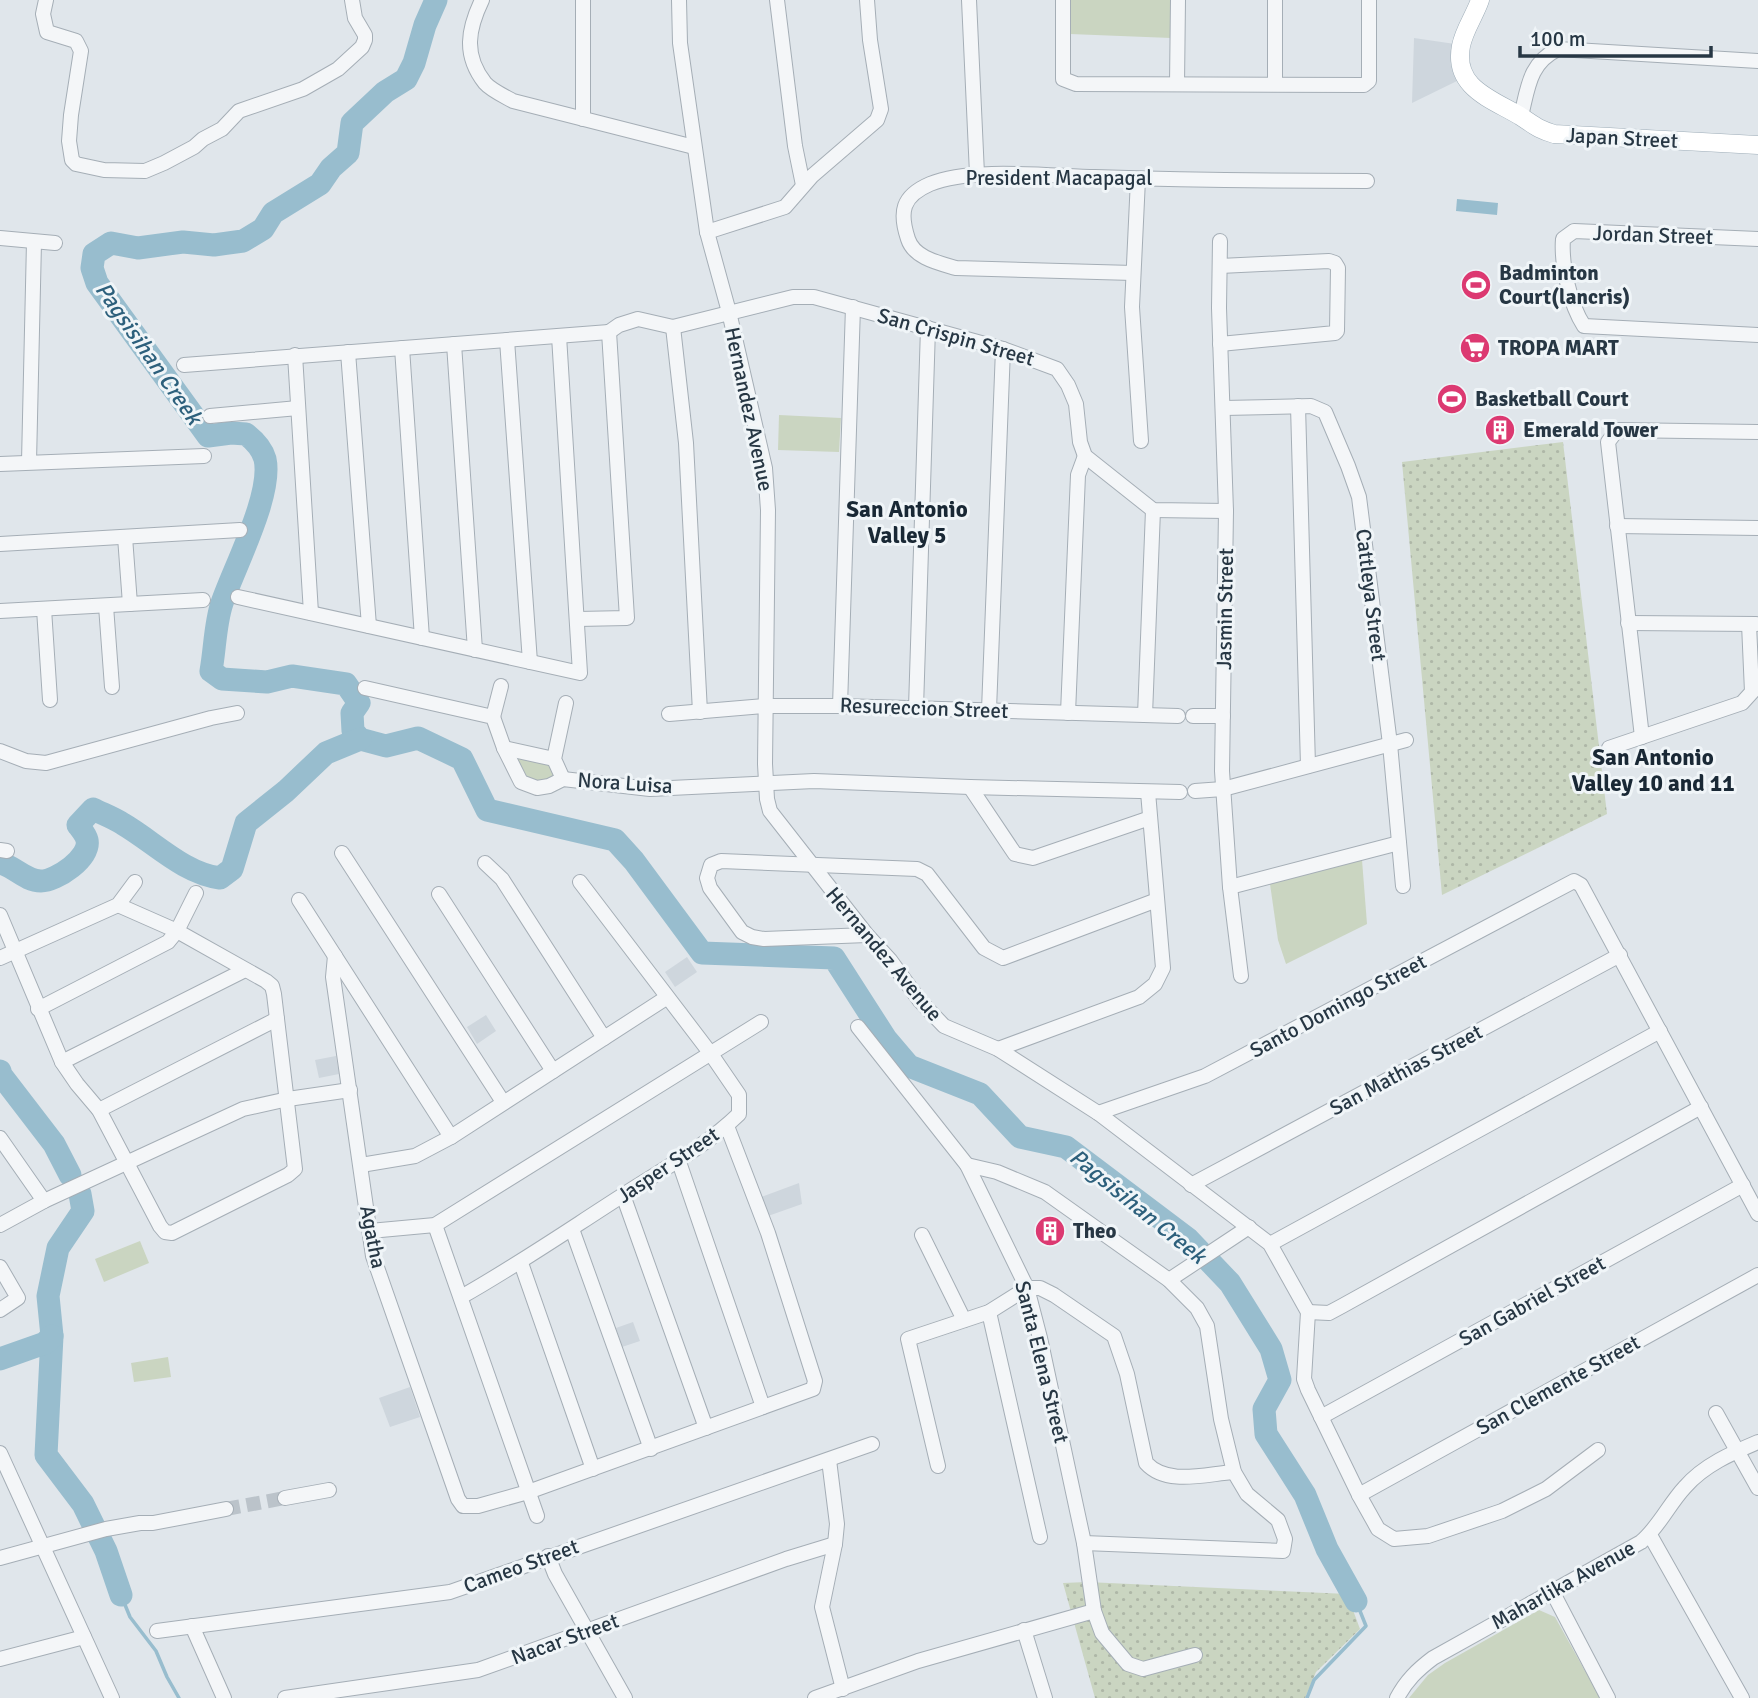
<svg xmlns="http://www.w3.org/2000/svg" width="1758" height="1698" font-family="Signika,sans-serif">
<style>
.built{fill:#ced6dd}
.grass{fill:url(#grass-dots)}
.park{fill:#cad5c1}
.water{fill:#98bdce}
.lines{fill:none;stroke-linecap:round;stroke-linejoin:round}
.stream{stroke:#98bdce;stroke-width:3.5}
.river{stroke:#98bdce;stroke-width:23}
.minor-tunnel{stroke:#bbc3ca;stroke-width:14;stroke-dasharray:14 7;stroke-linecap:butt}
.minor-casing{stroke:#a5aeb6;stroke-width:16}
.major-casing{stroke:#9eadb8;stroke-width:19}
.minor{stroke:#f4f6f8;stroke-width:14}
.major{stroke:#fff;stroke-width:18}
.labels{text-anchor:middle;stroke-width:6;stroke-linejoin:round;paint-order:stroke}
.street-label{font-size:21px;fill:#273744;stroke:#f0f5f8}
.poi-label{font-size:21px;font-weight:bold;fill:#273744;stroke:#f0f5f8;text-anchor:start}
.water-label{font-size:23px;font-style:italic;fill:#2d607c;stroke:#f0f5f8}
.neighbourhood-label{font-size:23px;font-weight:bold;fill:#192835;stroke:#f0f5f8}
</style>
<defs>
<pattern id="grass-dots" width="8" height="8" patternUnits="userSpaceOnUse" patternTransform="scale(1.75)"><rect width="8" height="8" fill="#cad5c1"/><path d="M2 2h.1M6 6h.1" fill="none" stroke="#aeb7a7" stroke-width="1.8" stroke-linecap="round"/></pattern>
</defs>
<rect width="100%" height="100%" fill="#e0e6eb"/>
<g class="built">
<path d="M 1414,38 L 1455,44 L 1457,81 L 1412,103 Z"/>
<path d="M 687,957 L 697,972 L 675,987 L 665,972 Z"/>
<path d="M 486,1015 L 496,1031 L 477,1044 L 467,1027 Z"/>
<path d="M 336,1056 L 339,1074 L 319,1078 L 315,1060 Z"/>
<path d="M 799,1183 L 802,1204 L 768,1216 L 761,1197 Z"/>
<path d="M 633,1322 L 640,1341 L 622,1347 L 616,1328 Z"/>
<path d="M 410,1387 L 420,1417 L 390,1427 L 379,1398 Z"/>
</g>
<g class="grass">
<path d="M 1563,442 L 1607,814 L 1442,895 L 1402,462 Z"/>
<path d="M 1087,1582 L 1347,1594 L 1360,1629 L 1316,1672 L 1305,1698 L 1095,1698 L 1063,1583 Z"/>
</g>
<g class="park">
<path d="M 1070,0 L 1171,0 L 1171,38 L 1070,34 Z"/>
<path d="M 779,415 L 841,418 L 839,452 L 778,450 Z"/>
<path d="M 513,755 L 547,762 L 554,772 L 550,783 C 526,785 522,775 513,755 Z"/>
<path d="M 1362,860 L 1367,924 L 1286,964 L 1278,940 L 1270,884 Z"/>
<path d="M 140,1241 L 149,1263 L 104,1282 L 95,1259 Z"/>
<path d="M 168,1357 L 171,1377 L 134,1382 L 131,1363 Z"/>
<path d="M 1539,1610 L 1555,1617 L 1600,1698 L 1409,1698 L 1428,1675 L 1445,1663 Z"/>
</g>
<path class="water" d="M 1457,199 L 1498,203 L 1497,215 L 1456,211 Z"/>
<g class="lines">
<g class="stream">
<path d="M 121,1595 L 130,1617 L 156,1651 L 167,1677 L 179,1698"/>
<path d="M 1307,1698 L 1314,1680 L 1366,1626 L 1356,1601"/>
</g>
<g class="river">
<path d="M 436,0 L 425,25 L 414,63 L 406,79 L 385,92 L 352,123 L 348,153 L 331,168 L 320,184 L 273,213 L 263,229 L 243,241 L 214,245 L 183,242 L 138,248 L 111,243 L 94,254 L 92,268 L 97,283 L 208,436 L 231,433 L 246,434 C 255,441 262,448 265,459 C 273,494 234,568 222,603 C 215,624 215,649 211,671 L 222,679 L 267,682 L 292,676 L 346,684 L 359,703 L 352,713 L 353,731 L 360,739 L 386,746 L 418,738 L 462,759 L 487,810 L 615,840 L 634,861 L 702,953 L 834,958 L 886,1039 L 909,1066 L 980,1094 L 1020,1137 L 1066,1147 L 1188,1239 L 1230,1283 L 1271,1349 L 1280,1380 L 1264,1409 L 1266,1434 L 1305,1495 L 1327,1549 L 1356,1601"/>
<path d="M 0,863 C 14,866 25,881 41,881 C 56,881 91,858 87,840 C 86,835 81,829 78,825 L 93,809 C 103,814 114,818 123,824 C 154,842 183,873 220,878 L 232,869 L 246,823 L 286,791 L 326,753 L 360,739"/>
<path d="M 0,1071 L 1,1075 L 54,1144 L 70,1175"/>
<path d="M 80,1194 L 83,1211 L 58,1248 L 48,1296 L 52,1336 L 46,1455 L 83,1504 L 106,1551 L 121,1595"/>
<path d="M 0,1359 L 45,1343 L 52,1336"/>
</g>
<path class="minor-tunnel" d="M 226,1509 L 285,1498"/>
<g class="minor-casing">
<g id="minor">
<path d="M 46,0 L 43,14 L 47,32 L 76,41 L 81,51 L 71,115 L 69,141 L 72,160 L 76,164 L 104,170 L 145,171 L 164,163 L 194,147 L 203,139 L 222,129 L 239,111 L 303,89 L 338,69 L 362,47 L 365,40 L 365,35 L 355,18 L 352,0"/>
<path d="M 482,0 C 468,29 463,55 485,83 C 491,90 504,96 513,101 L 694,147"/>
<path d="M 679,0 L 680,43 L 707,232 L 729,312 L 765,468 L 768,510 L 765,764 L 767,799 L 770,811 L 867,935 L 890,960 L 920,1001 L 944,1026 L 998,1049 L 1098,1113 L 1270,1244 L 1308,1312 L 1304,1379 L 1308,1390 L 1359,1495 L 1378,1529 L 1394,1539 L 1428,1536 L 1502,1511 L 1546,1489 L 1598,1450"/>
<path d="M 777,0 L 795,146 L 803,185"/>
<path d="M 969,0 L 977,174"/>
<path d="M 1063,0 L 1063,79 L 1076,84 L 1364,85 L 1369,81 L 1369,0"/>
<path d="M 1275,0 L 1275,84"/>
<path d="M 1177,84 L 1178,0"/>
<path d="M 1521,116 C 1528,88 1529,63 1558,49 L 1758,61"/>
<path d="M 583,119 L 583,0"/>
<path d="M 1138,179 L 1132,307 L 1141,441"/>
<path d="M 707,232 L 785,207 L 812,176 L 877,120 L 881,109 L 870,40 L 867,0"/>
<path d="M 0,238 L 55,243"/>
<path d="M 1758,239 L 1574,231 L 1563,239 C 1561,264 1570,305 1584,326 L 1758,335"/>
<path d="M 1220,241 L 1219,308 L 1226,511 L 1222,771 L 1230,887 L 1241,976"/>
<path d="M 1133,273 L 956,268 C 939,263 914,258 908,239 C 899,212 902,196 930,184 C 970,167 1050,176 1095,177 C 1185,180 1276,181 1367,181"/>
<path d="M 673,327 L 686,443 L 700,712"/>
<path d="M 609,332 L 619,325 L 638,319 L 673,327 L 793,297 L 814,297 L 1003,349 L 1057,369 L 1068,385 L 1076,404 L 1080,442 L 1085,456 L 1153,510 L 1226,511"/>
<path d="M 507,340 L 530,662"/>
<path d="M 454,344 L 475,650"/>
<path d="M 1220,344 L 1335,333 L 1337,331 L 1338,268 L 1335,263 L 1329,261 L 1220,266"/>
<path d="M 402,348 L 422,638"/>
<path d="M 348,352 L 369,626"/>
<path d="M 295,355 L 311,613"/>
<path d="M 184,365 L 609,332"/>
<path d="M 1298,406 L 1308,766"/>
<path d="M 1224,408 L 1311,406 L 1325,412 L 1348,466 L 1359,497 L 1390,744 L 1403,886"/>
<path d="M 210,416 L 298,408"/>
<path d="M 29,462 L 34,242"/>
<path d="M 0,464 L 204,456"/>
<path d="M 1617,526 L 1758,528"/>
<path d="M 125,537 L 130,604"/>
<path d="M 0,544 L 240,530"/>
<path d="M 238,597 L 580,673 L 559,336"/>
<path d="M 106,606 L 112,687"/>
<path d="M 44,609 L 50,700"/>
<path d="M 0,611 L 203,600"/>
<path d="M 578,619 L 627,618 L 609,332"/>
<path d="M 1628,623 L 1756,624"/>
<path d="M 365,688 L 493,717 L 504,748 L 521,782 L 537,788 L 549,786 L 563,779 L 650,789 L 814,781 L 970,787 L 1180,792"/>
<path d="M 840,706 L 853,307"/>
<path d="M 916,708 L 928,328"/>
<path d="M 989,710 L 1003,349"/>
<path d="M 1068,713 L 1078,475 L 1085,456"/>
<path d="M 669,714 L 765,706 L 840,706 L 1178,716"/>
<path d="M 1145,715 L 1153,510"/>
<path d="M 1193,716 L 1223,716"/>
<path d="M 493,717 L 501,686"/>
<path d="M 1642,737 L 1608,442 L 1617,430 L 1758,432"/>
<path d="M 504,748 L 554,759"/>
<path d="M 1609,748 L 1742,703 L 1752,692 L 1749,624"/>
<path d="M 0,751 L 26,761 L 46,763 L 211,718 L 237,713"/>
<path d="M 563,779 L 554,759 L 566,703"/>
<path d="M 970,787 L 1015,854 L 1033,858 L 1150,818"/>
<path d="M 1195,791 L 1223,789 L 1406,740"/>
<path d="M 0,850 L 7,851"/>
<path d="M 342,853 L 503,1102"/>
<path d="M 485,863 L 502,879 L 604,1038"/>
<path d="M 1230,887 L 1399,843"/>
<path d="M 439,894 L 553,1071"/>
<path d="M 299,900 L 451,1137"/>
<path d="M 0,915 L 62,1062 L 77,1084 L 99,1110 L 160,1226 L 165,1232 L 172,1233 L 288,1175 L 295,1169 L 274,994 L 272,986 L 266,981 L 177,931 L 118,905"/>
<path d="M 867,935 L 764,939 L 752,937 L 742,932 L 710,888 L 707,878 L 711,865 L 721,861 L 917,869 L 927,874 L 984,948 L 1003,958 L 1157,900"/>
<path d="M 335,956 L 333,977 L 373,1256 L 458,1499 L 463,1506 L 478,1506 L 528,1492 L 813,1389 L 815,1381 L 768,1233 L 727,1126"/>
<path d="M 0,958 L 118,905 L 135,882"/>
<path d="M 38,1009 L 168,942 L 177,931 L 196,893"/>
<path d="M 858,1027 L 967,1165 L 1027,1288 L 1040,1338 L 1084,1543 L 1094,1611 L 1102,1633 L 1128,1664 L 1143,1669 L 1195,1655"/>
<path d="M 998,1049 L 1139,997 L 1155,984 L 1163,968 L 1148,792"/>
<path d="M 62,1062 L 245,970"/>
<path d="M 99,1110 L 277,1019"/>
<path d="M 1098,1113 L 1205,1076 L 1574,881 L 1581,885 L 1758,1214"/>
<path d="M 0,1138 L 44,1201"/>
<path d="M 679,1162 L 763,1407"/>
<path d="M 361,1165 L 415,1156 L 451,1137 L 666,998"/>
<path d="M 967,1165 L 997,1172 L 1045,1192 L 1169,1280 L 1197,1308 L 1207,1326 L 1221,1419 L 1234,1472 L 1247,1494 L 1278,1520 L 1285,1539 L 1283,1551 L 1084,1543"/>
<path d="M 1191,1185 L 1620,955"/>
<path d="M 623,1195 L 706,1428"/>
<path d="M 0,1225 L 44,1201 L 243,1109 L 288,1099 L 350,1090"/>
<path d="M 435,1225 L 537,1516"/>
<path d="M 572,1229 L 651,1449"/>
<path d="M 370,1231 L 435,1225 L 761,1022"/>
<path d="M 922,1235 L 964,1320"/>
<path d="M 1270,1244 L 1660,1031"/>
<path d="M 521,1263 L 593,1469"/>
<path d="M 0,1267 L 18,1298 L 0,1310"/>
<path d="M 1169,1280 L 1249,1227"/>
<path d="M 461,1297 C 516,1266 567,1231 620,1197 C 661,1170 704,1148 739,1114 L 739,1095 L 711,1054 L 580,882"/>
<path d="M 989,1312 L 1040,1537"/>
<path d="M 1308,1312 L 1329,1313 L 1342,1306 L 1701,1107"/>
<path d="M 1716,1413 L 1758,1488"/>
<path d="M 1321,1417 L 1743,1185"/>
<path d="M 0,1453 L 112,1698"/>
<path d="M 829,1460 L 837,1524 L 835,1544 L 822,1607 L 843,1689"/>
<path d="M 938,1466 L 908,1339 L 989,1312 L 1027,1288 L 1040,1288 L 1054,1295 L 1114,1336 L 1127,1374 L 1146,1463 C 1167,1486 1205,1474 1234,1472"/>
<path d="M 1359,1495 L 1758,1275"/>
<path d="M 285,1498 L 329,1490"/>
<path d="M 1650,1535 L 1742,1698"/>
<path d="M 548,1556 L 555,1574 L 625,1698"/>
<path d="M 0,1558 L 106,1529 L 140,1523 L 153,1523 L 226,1509"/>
<path d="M 1552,1591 L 1608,1698"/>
<path d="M 192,1626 L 224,1698"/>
<path d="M 1024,1630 L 1045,1698"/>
<path d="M 157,1631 L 450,1592 L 872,1444"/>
<path d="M 0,1659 L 84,1637"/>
<path d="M 285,1698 L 478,1670 L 786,1559 L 835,1544"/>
<path d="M 815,1698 L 918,1661 L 1094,1611"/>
<path d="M 1397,1698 C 1406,1681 1417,1670 1433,1658 L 1641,1542 C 1659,1527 1669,1504 1685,1487 C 1704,1465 1732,1453 1758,1442"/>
</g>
</g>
<g class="major-casing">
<path id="major" d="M 1480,0 C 1475,15 1464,30 1461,46 C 1453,88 1492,99 1520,116 C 1534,125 1537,129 1554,134 L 1758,145"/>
</g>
<use href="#minor" class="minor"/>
<use href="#major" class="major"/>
</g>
<defs>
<g id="stadium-disc" transform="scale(1.575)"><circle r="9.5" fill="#dc3971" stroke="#f0f5f8"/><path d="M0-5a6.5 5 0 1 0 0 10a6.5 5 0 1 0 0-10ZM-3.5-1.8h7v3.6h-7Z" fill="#fff"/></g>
<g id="supermarket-disc" transform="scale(1.575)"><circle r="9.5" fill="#dc3971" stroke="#f0f5f8"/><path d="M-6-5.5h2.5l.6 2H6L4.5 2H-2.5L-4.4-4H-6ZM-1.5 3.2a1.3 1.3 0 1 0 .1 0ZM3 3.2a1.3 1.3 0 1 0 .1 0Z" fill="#fff"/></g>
<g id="building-disc" transform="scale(1.575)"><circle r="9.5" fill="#dc3971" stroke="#f0f5f8"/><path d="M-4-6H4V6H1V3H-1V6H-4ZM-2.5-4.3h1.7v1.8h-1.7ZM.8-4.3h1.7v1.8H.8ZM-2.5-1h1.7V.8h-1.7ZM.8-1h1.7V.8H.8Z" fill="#fff"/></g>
</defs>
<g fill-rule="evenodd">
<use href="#stadium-disc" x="1476" y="285"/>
<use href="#supermarket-disc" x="1475" y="348"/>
<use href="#stadium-disc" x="1452" y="399"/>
<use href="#building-disc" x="1500" y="430"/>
<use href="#building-disc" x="1050" y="1231"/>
</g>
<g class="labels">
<g class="street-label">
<text transform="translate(1622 138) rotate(3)" y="7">Japan Street</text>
<text x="1059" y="185">President Macapagal</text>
<text transform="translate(1653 235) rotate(2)" y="7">Jordan Street</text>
<text transform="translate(956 337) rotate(16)" y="7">San Crispin Street</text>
<text transform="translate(749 409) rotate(78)" y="7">Hernandez Avenue</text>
<text transform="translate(1371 595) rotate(83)" y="7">Cattleya Street</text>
<text transform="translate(1225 609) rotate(-89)" y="7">Jasmin Street</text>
<text transform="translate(924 708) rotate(2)" y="7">Resureccion Street</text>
<text transform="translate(625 783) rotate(4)" y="7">Nora Luisa</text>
<text transform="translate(884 954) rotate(50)" y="7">Hernandez Avenue</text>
<text transform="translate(1338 1006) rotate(-28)" y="7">Santo Domingo Street</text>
<text transform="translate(1406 1070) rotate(-28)" y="7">San Mathias Street</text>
<text transform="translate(668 1165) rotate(-34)" y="7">Jasper Street</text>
<text transform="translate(373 1237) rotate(79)" y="7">Agatha</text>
<text transform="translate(1532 1301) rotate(-29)" y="7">San Gabriel Street</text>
<text transform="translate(1042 1362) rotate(76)" y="7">Santa Elena Street</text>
<text transform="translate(1558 1385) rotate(-29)" y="7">San Clemente Street</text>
<text transform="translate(521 1566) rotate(-20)" y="7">Cameo Street</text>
<text transform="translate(1563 1585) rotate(-29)" y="7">Maharlika Avenue</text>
<text transform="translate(565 1639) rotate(-20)" y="7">Nacar Street</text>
</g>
<g class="poi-label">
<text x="1499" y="280">Badminton<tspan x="1499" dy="24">Court(lancris)</tspan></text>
<text x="1498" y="355">TROPA MART</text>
<text x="1475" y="406">Basketball Court</text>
<text x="1523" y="437">Emerald Tower</text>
<text x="1073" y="1238">Theo</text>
</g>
<g class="water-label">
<text transform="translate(149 353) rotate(55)" y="8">Pagsisihan Creek</text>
<text transform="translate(1138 1206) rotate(39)" y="8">Pagsisihan Creek</text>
</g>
<g class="neighbourhood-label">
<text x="907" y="517">San Antonio<tspan x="907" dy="26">Valley 5</tspan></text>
<text x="1653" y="765">San Antonio<tspan x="1653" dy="26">Valley 10 and 11</tspan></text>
</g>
</g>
<path d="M1520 46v10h191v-10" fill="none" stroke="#273744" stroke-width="3.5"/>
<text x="1530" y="46" font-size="21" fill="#273744" stroke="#f0f5f8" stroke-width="5" paint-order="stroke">100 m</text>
</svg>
